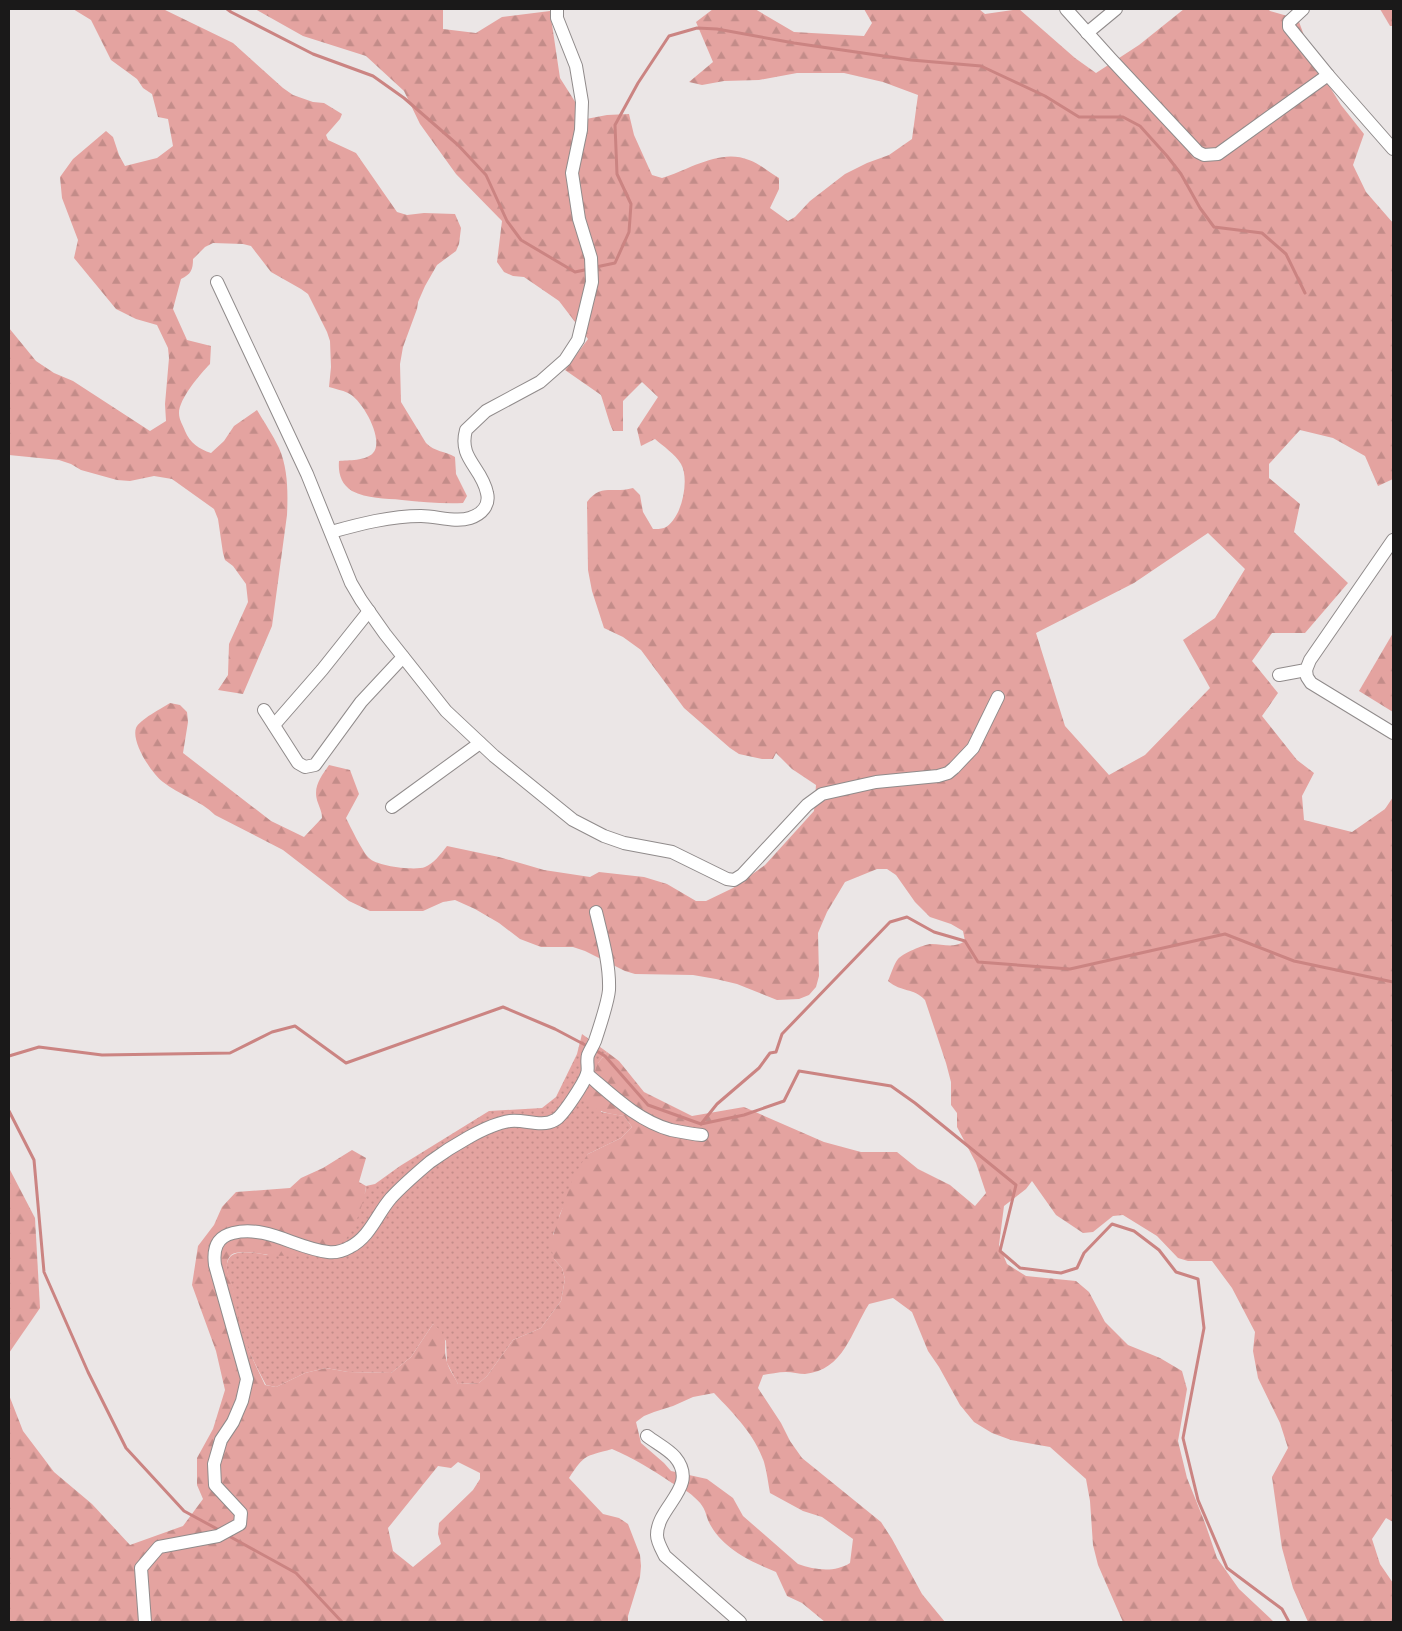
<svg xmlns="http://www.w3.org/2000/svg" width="1402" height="1631" font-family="'Varela Round',sans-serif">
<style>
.grass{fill:url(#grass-dots)}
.forest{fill:url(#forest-firs);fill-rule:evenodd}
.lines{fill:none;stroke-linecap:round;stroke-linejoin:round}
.stream{stroke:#cb8482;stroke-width:3}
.minor-casing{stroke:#908b8b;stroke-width:14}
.minor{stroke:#fff;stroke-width:12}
</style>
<defs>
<pattern id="grass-dots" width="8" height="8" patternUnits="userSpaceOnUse" patternTransform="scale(1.25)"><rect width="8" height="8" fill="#e4a3a0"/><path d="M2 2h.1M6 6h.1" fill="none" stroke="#c38c89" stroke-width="1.8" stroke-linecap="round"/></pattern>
<pattern id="forest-firs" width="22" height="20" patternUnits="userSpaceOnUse" patternTransform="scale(1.25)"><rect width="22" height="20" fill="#e4a3a0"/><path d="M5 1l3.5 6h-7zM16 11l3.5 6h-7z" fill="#c38c89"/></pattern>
</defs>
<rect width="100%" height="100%" fill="#ebe6e6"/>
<path class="grass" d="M 582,1034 L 607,1052 L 598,1063 L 601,1112 L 624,1116 L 632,1127 L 621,1138 L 588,1154 L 560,1214 L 558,1224 L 553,1234 L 554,1259 L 562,1268 L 565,1279 L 561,1301 L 541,1328 L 513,1340 L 487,1376 L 479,1383 L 458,1384 L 447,1363 L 446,1341 L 433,1324 L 411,1357 L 391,1373 L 348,1372 L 326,1368 L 305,1373 L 276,1387 L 266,1385 C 255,1364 244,1343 238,1321 C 236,1311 235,1300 233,1290 C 231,1280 222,1267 230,1257 C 237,1249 258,1253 267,1255 L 365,1193 L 366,1186 L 375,1184 L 400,1166 L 489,1111 L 542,1108 L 556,1097 L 577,1054 Z"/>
<g class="forest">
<path d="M 73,9 L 163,9 L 233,43 L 283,88 L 293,95 L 313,102 L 324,103 L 342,114 L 340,119 L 326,135 L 328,140 L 356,153 L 397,212 L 407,215 L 424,213 L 455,214 L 461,228 L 459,244 L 456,251 L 437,265 L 425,286 L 418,302 L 417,309 L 403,347 L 400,364 L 401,402 L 426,443 C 435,452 445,451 455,457 L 456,474 L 467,496 L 463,503 C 443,504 422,502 402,500 C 385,498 367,499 352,491 C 341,484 338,473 339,461 C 348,460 366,461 373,453 C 385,440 362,399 348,393 C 342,390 335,389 329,387 L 331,367 L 330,341 L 327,332 L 308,294 L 301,289 L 271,272 L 251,246 L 243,244 L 213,243 L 205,247 L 193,259 C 193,270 191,274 181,279 L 173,309 L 187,340 L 211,346 L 210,364 C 200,374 179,399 179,413 C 179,420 183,425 185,431 C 190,443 199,449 211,453 L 224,441 L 234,426 L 257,410 C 264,422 273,435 279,448 C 288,468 288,493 287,515 L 272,626 L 243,694 L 218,690 L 228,675 L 229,644 L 248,602 L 246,584 L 233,566 L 225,560 L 223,553 L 218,519 L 214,509 L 172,479 L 154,476 L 130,481 L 117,480 L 81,470 L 71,464 L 59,460 L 9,455 L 9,328 L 36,361 L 54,373 L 73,381 L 150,431 L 166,421 L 165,404 L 169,358 L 168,348 L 157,325 L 136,319 L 116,309 L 74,258 L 78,240 L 62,198 L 60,177 L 73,159 L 106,131 L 113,137 L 119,155 L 125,166 L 157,158 L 173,146 L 168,119 L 158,117 L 152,94 L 143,88 L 137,79 L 111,60 L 91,20 Z"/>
<path d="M 255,9 L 443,9 L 443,29 L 476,33 L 502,17 L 550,11 L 560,78 L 586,119 L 607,115 L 629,114 L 634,135 L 652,175 L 662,178 C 689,170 720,148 749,160 C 760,164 770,173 779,178 L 779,189 L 770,208 L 788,221 L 795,217 L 810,201 L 845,174 L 867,163 L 889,155 L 912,139 L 918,95 L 883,82 L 844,73 L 797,73 L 759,80 L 724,81 L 702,85 L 689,82 L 713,62 L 696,22 L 713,9 L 755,9 L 794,32 L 864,36 L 872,23 L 864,9 L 979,9 L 985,14 L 1019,9 L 1075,58 L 1096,73 L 1139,45 L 1184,9 L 1268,9 L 1270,11 L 1298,19 L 1313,60 L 1341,105 L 1364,134 L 1353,165 L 1366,192 L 1393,223 L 1393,479 L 1378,486 L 1365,456 L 1333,438 L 1300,430 L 1269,464 L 1269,478 L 1300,504 L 1294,532 L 1348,583 L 1305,633 L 1272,633 L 1252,661 L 1278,693 L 1262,716 L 1297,760 L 1314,773 L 1302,796 L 1304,820 L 1352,832 L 1385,809 L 1393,797 L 1393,1522 L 1386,1518 L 1372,1539 L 1380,1564 L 1393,1583 L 1393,1622 L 1308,1622 L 1293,1588 L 1282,1548 L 1272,1477 L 1288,1448 L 1280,1423 L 1258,1378 L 1253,1351 L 1255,1332 L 1232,1288 L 1212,1261 L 1188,1261 L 1178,1258 L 1157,1236 L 1123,1215 L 1113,1216 L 1093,1232 L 1083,1233 L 1056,1215 L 1032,1181 L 1026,1189 L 1004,1206 L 999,1245 L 1007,1264 L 1026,1276 L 1076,1281 L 1089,1292 L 1105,1322 L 1128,1345 L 1160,1358 L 1182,1371 L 1187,1389 L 1178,1441 L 1187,1478 L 1205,1523 L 1217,1558 L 1239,1589 L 1274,1622 L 1123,1622 L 1098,1565 L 1093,1545 L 1090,1501 L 1086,1479 L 1050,1447 L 1011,1440 L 992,1433 L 974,1422 L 960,1405 L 939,1367 L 928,1351 L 912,1312 L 893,1298 L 869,1304 C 851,1332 844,1370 805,1374 C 799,1374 792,1372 786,1372 C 778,1372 770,1374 763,1375 L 758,1388 L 781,1423 L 790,1441 L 802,1458 L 881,1522 L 892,1539 L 922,1594 L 945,1622 L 825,1622 L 802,1603 L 787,1596 L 776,1572 C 752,1562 725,1550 711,1526 C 704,1514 708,1509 694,1497 C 688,1491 679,1487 672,1483 C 653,1470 633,1458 612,1449 C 584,1457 585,1454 569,1478 L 603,1514 L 619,1518 L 628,1524 L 640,1555 L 641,1566 L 640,1577 L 628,1616 L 628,1622 L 9,1622 L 9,1395 L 23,1431 L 54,1472 L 92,1504 L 130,1545 L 183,1526 L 203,1499 L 197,1485 L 197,1458 L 213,1429 L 225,1390 L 216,1351 L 192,1285 L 198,1246 L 214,1225 L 222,1207 L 236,1192 L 290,1188 L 301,1178 L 323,1168 L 352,1150 L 366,1158 L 359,1182 L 366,1186 C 364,1203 353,1239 337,1246 C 332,1248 326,1249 322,1250 C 302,1255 289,1257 269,1255 C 260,1254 239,1249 231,1255 C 222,1264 230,1278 233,1288 C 236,1299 236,1311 239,1322 C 245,1344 255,1364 265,1385 L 276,1387 L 305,1373 L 326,1368 L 348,1372 L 391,1373 L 411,1357 L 433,1324 C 453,1339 441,1344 447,1362 C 449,1370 455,1377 458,1384 L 479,1383 L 487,1376 L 513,1340 L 541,1328 L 561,1301 L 565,1279 L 562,1268 L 554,1259 L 550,1244 L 571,1183 L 581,1164 L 588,1154 L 621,1138 L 632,1127 L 624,1116 C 606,1113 598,1113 585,1099 L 598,1063 L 607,1052 L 619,1061 L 644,1092 L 692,1116 L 744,1107 L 824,1142 L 861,1152 L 897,1152 L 918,1169 L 950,1185 L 975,1206 L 986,1193 L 976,1163 L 957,1127 L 957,1113 L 951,1105 L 951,1082 L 946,1063 L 925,1000 C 913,987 902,993 888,981 C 891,974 894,964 898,959 C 902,954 924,944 931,944 C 944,944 953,949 965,941 L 963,931 L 951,924 L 930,917 L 915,902 L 896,875 L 887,869 L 877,869 L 845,882 L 827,912 L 818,933 L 819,976 L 816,987 L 809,995 L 799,999 L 777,1000 L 737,984 L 716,979 L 693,975 L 635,974 L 625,971 L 585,951 L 573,947 L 541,947 L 520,939 L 499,923 L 475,909 L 455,900 L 443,902 L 423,911 L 370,911 L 349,901 L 283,850 L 215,815 C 200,800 179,795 163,782 C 152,774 131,742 136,728 C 139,720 162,708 170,703 L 180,705 L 187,712 L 188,722 L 183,753 L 271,821 L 304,837 L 322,818 C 322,812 320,809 318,803 C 312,787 321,777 329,765 L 350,770 L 359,794 L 346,818 C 350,826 363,853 369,858 C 376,866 415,871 425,867 C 433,864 441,854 447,846 L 499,857 L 544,870 L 590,877 L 599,872 L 644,877 L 667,884 L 696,901 L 706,901 L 733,888 L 765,865 L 814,811 L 816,785 L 792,769 L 776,753 L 773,759 L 762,759 L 739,754 L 730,748 L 684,708 L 641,650 L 623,637 L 604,628 L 592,591 L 588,570 L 587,502 C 601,483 613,494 633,488 L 640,495 L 643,512 L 653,529 C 656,529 661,529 664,528 C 682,520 690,479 681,464 C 675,454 663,446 655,439 L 641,446 L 637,429 L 658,397 L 642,382 L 623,401 L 623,431 L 613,431 L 610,424 L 601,395 L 565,370 L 588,339 L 559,301 L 524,277 L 513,276 L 504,272 L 497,262 L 502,221 L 456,174 L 420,124 L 404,91 L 366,56 L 303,36 ZM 1208,533 L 1245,569 L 1215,618 L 1183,640 L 1210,688 L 1145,755 L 1109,775 L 1065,726 L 1036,633 L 1134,583 ZM 714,1393 C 734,1414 755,1435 764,1462 C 767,1472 768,1483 770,1493 L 803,1511 L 822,1517 L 853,1539 L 850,1563 C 834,1573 815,1570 798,1564 L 743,1516 L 733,1498 L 707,1479 L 671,1471 L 664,1463 L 641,1443 L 636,1422 L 644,1416 L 654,1412 L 673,1406 L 693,1397 ZM 458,1462 L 480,1473 L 480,1479 L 473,1490 L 439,1523 L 438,1534 L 441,1544 L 413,1567 L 393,1551 L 388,1528 L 438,1466 L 451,1468 Z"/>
<path d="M 1380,9 L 1393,9 L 1393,26 L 1390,26 Z"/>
<path d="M 1393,633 L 1393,712 L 1359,691 Z"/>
<path d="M 9,1168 L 35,1218 L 40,1308 L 9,1353 Z"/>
</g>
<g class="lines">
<g class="stream">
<path d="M 227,9 L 231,12 L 313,54 L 373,76 L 404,98 L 458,145 L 486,175 L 507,221 L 521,240 L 575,272 L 589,269"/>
<path d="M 596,267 L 615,263 L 629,232 L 631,204 L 617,174 L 615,125 L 638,83 L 669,36 L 697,28 L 717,29 L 794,43 L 911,60 L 981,66 L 1045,96 L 1079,117 L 1123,117 L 1140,126 L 1167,156 L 1181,174 L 1200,208 L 1214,227 L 1262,233 L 1286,254 L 1305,293"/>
<path d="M 595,1050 L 605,1056 L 648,1105 L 701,1124 L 744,1115 L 784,1101 L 799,1071 L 891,1086 L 915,1103 L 1016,1185 L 1000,1251 L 1020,1268 L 1061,1273 L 1077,1268 L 1084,1253 L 1112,1224 L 1134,1231 L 1159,1250 L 1176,1272 L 1198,1279 L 1204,1328 L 1183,1438 L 1198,1500 L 1227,1568 L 1282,1609 L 1289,1622"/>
<path d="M 9,1056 L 39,1047 L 102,1055 L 230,1053 L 272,1032 L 295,1026 L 346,1063 L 503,1007 L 555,1029 L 589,1047"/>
<path d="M 9,1111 L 34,1160 L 44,1272 L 88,1372 L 126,1448 L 184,1511 L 219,1530"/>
<path d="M 701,1124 L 717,1104 L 759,1068 L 770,1053 L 776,1052 L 782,1034 L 890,922 L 907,917 L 934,932 L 965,941 L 978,962 L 1070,969 L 1225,934 L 1294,961 L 1393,982"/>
<path d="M 227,1535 L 296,1573 L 342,1622"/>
</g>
<g class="minor-casing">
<g id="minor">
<path d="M 1066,9 L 1110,58 L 1198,152 L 1204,155 L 1218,154 L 1328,75 L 1393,149"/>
<path d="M 1303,9 L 1289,22 L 1289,27 L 1328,75"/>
<path d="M 1087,33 L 1116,9"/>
<path d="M 217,282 L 307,474 L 351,583 L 361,600 L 385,634 L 446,711 L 494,756 L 573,820 L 604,836 L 624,843 L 672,852 L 727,879 L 734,880 L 742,875 L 807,805 L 822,794 L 876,782 L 938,776 L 948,773 L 954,768 L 973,748 L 998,697"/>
<path d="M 331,532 C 360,524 390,516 421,516 C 437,516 455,523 470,518 C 482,514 490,505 487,493 C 482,467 458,459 466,430 L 486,411 L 540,382 L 565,360 L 578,340 L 592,282 L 591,258 L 579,219 L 572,173 L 581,130 L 582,102 L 576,66 L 557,18 L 557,9"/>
<path d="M 1306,670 L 1307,677 L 1311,683 L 1393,733"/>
<path d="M 1279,675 L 1306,670 L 1310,660 L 1393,540"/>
<path d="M 264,710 L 298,763 L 305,767 L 315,765 L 361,702 L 403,657"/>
<path d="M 274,725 L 322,670 L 369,611"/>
<path d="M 392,807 L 480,743"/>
<path d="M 587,1074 C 612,1095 638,1121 671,1130 C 681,1132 691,1134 702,1135"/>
<path d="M 647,1436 C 656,1443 668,1449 675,1457 C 700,1487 657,1506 657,1535 C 657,1542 662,1550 665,1556 L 740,1622"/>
<path d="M 145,1622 L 141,1568 L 159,1547 L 218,1536 L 240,1524 L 241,1513 L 215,1485 L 214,1464 L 221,1440 L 233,1422 L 242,1401 L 247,1379 L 215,1265 C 213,1250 216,1237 233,1233 C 267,1225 295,1248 328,1252 C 335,1253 343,1251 350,1247 C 370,1237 377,1214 391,1198 C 402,1186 417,1173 430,1162 C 449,1148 487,1124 510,1121 C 525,1119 541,1128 555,1120 C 563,1116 584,1083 587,1074 C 589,1068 586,1061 588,1055 C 590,1050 593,1046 595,1041 C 599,1029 608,1002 609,990 C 610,964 602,937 596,912"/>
</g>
</g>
<use href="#minor" class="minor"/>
</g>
<rect width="1402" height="1631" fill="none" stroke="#1a1919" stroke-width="20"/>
</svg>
